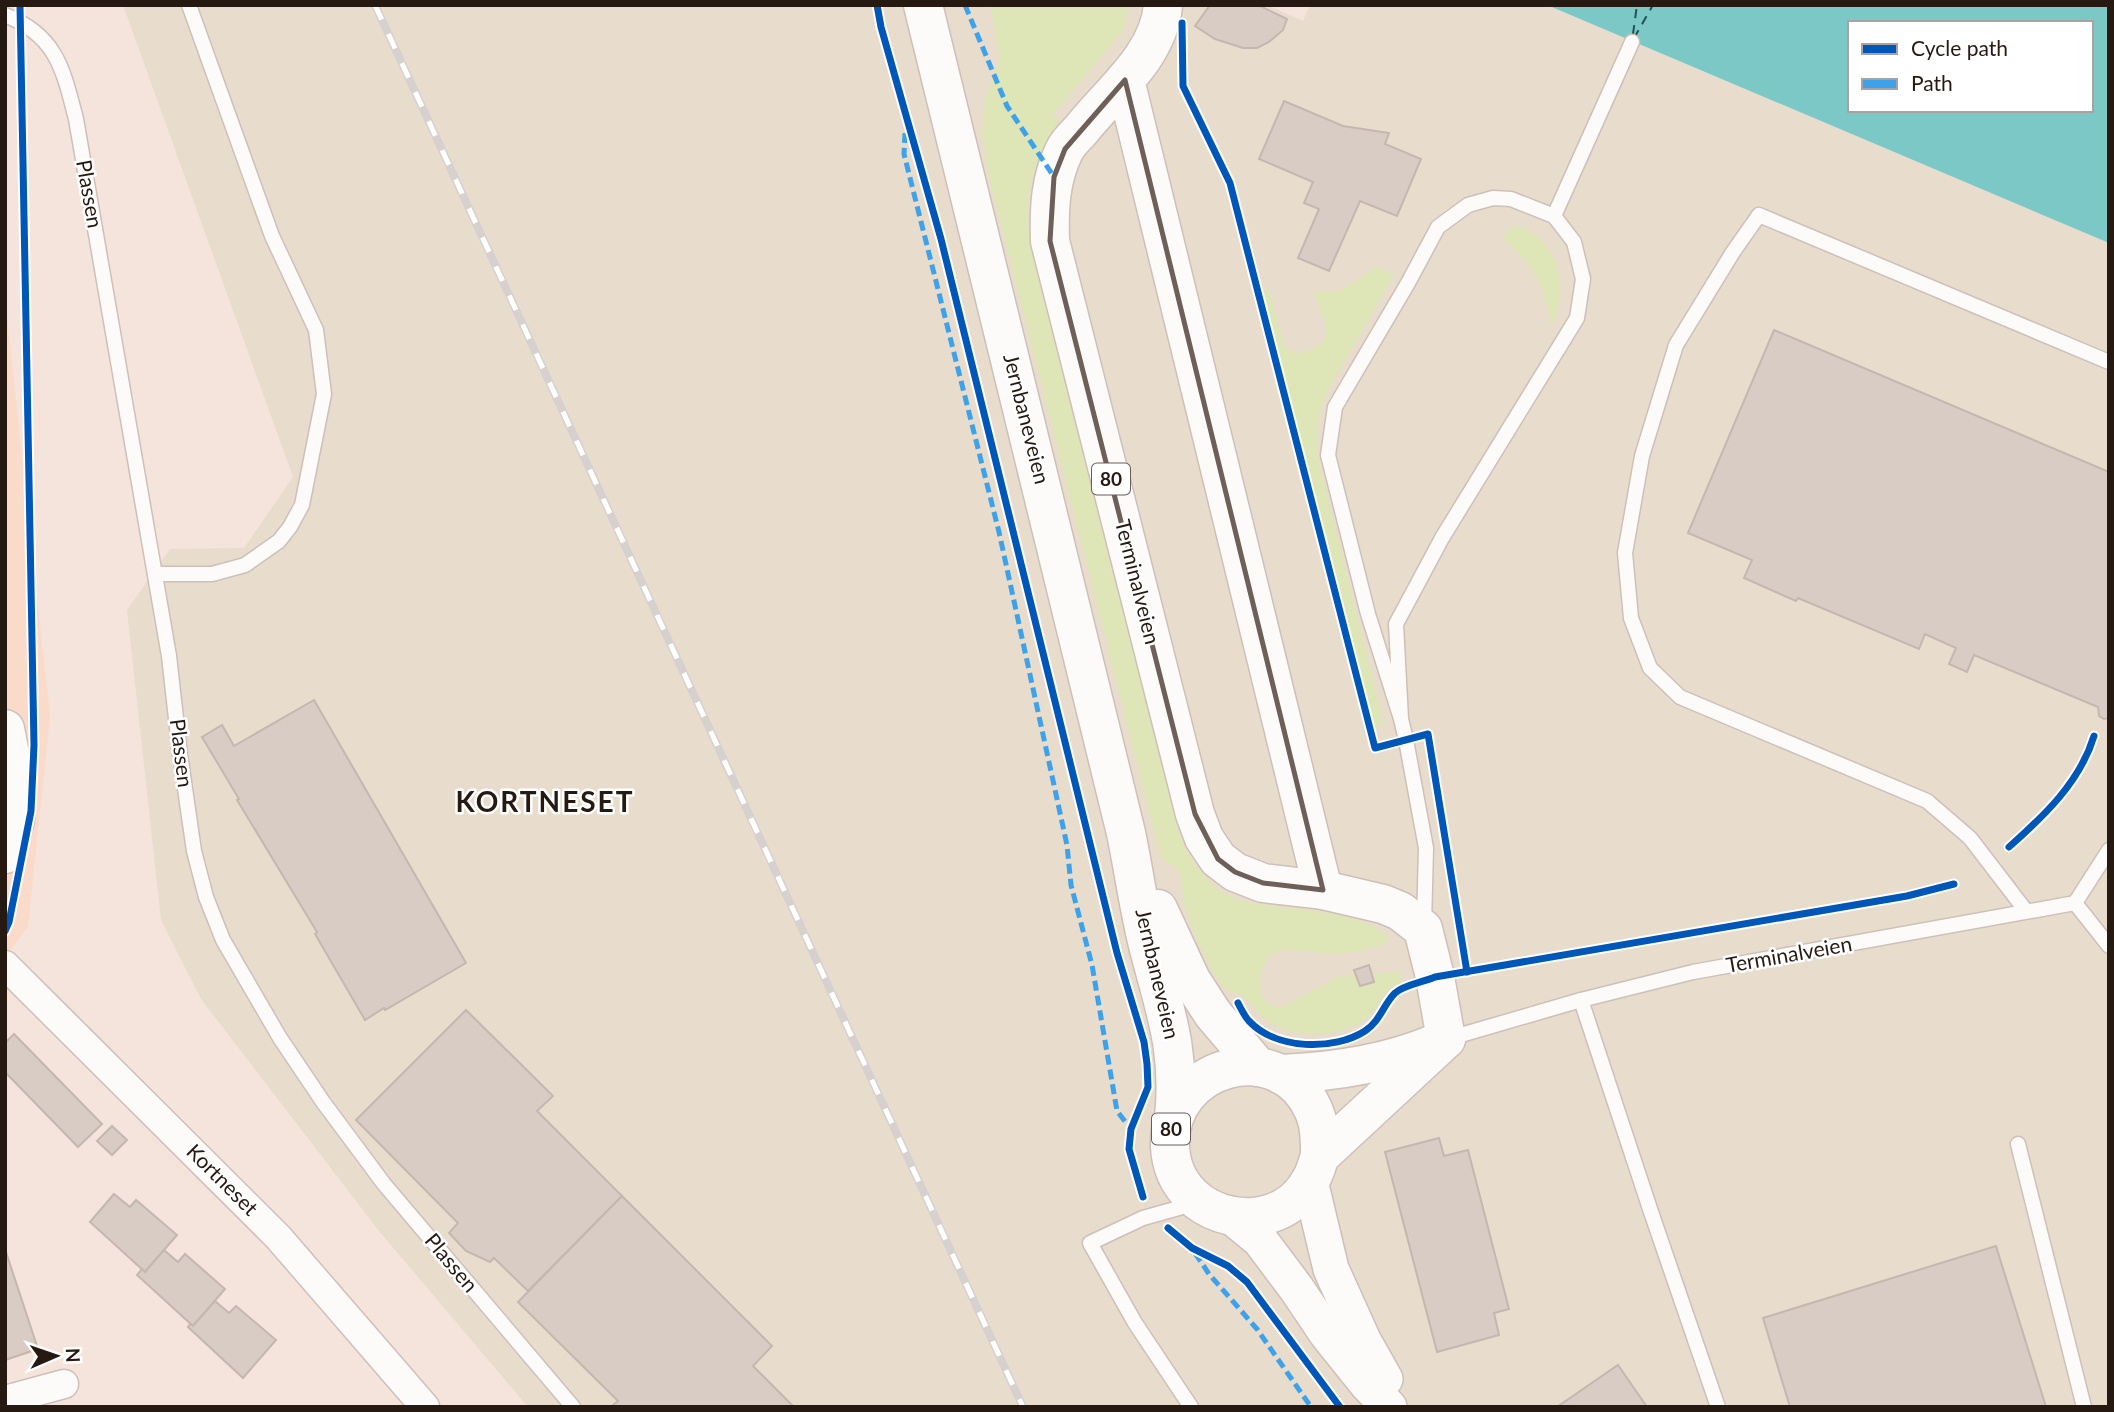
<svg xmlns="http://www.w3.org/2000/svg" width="2114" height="1412" font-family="Lato,sans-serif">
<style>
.built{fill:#fadbca}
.industrial{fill:#e8dccd}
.green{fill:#dee5b7}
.water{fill:#7bc8c7;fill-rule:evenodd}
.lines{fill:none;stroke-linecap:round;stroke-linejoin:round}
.ferry{stroke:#215354;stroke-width:2;stroke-dasharray:9 7;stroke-linecap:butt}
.building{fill:#d9ccc5;stroke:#c5b7b0;stroke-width:2}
.service-casing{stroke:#cec0b9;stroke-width:17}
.minor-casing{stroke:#cec0b9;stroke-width:31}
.tertiary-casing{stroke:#cec0b9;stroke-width:38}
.trunk-casing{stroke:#cec0b9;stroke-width:41}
.service{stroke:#fdfbfa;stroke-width:14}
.minor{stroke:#fdfbfa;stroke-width:28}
.tertiary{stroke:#fdfbfa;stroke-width:35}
.trunk{stroke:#fdfbfa;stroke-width:38}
.rail-casing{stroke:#d6d1ce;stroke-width:8}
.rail{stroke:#fff;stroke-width:5;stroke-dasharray:16;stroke-linecap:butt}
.quiet{stroke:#3ea2ea;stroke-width:5;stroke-dasharray:10 5;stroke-linecap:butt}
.cycleway-casing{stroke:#fff;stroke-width:11}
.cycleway{stroke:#0057b8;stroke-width:7}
.marked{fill:none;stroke:#6e6059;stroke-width:5;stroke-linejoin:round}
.labels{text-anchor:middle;stroke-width:5;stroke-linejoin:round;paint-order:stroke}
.shield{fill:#fff;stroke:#675e59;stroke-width:2}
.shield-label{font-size:19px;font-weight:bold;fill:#261912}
.street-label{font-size:21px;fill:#261912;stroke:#fff}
.district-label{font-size:28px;font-weight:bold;letter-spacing:2px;fill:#261912;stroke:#fff}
</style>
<rect width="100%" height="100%" fill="#f4e4dc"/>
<path class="built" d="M 5,297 L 50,716 L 28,927 L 5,957 Z"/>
<path class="industrial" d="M 123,5 L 1267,5 L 1303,21 L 1310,5 L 1547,5 L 2109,243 L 2109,1407 L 528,1407 L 379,1231 L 201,999 L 161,920 L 127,610 L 170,549 L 244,548 L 293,477 Z"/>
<g class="green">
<path d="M 990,5 L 1128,5 L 1124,29 L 1052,116 L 1059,121 C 1034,159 1023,196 1030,241 L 1184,847 C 1196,865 1208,884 1228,895 C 1241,902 1256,903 1270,905 C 1310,912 1357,910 1389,937 L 1385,944 C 1370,948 1353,953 1337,953 C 1322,954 1288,948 1277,951 C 1257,958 1251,1008 1282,1007 L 1337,977 L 1355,974 L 1359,988 L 1376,982 L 1374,974 L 1400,971 L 1402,984 C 1381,987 1380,1009 1365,1020 C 1357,1027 1341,1031 1330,1033 C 1309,1036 1286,1033 1268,1021 C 1259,1015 1253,1005 1245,998 C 1237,992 1229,994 1222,985 C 1208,966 1192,931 1185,908 C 1181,896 1185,883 1178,871 C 1175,866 1166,862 1161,858 L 988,173 L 982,133 L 985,100 L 1000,58 Z"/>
<path d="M 1518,226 C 1558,238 1571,292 1551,326 C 1545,283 1535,269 1504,239 C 1506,229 1510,228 1518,226 Z"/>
<path d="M 1377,266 L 1394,275 L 1330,386 L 1320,412 L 1317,430 L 1318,457 L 1384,725 L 1371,729 L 1263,289 L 1269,289 L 1283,343 C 1293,360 1311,351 1324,341 L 1326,333 L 1325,324 L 1313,291 L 1340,291 Z"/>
</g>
<path class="water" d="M 1547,5 L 2109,5 L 2109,243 ZM 1850,23 L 2091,23 L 2091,110 L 1850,110 Z"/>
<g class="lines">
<g class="ferry">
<path d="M 1633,34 L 1637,5"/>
<path d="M 1634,38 L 1653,5"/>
</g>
</g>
<g class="building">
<path d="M 1210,5 L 1258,5 L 1287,19 L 1283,30 L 1269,42 L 1257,48 L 1243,48 L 1215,39 L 1195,26 Z"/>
<path d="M 1284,101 L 1343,126 L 1389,133 L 1385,144 L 1421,159 L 1397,216 L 1360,201 L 1329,271 L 1298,258 L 1319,209 L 1304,203 L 1313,182 L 1259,159 Z"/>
<path d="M 1774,330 L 2109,472 L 2109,718 L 2104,719 L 2099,716 L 2098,707 L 1974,655 L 1967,672 L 1949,664 L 1956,648 L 1925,634 L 1919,649 L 1798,598 L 1796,601 L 1744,578 L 1752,560 L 1688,533 Z"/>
<path d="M 314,700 L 466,963 L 385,1010 L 384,1008 L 365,1020 L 315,934 L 317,932 L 237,800 L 239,799 L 202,737 L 222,725 L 234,746 Z"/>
<path d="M 1369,965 L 1374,982 L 1360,986 L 1354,970 Z"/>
<path d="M 466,1010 L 553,1096 L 537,1111 L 622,1196 L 528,1291 L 494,1258 L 490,1262 L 466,1251 L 449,1233 L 458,1223 L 356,1120 Z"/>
<path d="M 14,1034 L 102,1124 L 78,1147 L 5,1072 L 5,1043 Z"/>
<path d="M 112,1126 L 127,1140 L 112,1155 L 97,1141 Z"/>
<path d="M 1439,1138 L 1444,1156 L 1468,1150 L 1509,1309 L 1494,1313 L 1499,1335 L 1437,1352 L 1385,1152 Z"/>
<path d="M 114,1194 L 130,1207 L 136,1200 L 177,1235 L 145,1272 L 90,1222 Z"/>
<path d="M 622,1196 L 772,1346 L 753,1366 L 794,1407 L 615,1407 L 613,1405 L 618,1401 L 518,1302 Z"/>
<path d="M 1996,1246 L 2046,1407 L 1790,1407 L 1763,1318 Z"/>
<path d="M 5,1249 L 38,1349 L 5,1360 Z"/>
<path d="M 164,1250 L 178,1262 L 185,1254 L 225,1289 L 193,1326 L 137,1275 L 142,1269 L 145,1272 Z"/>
<path d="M 215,1301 L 229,1313 L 236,1306 L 276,1340 L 243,1378 L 188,1327 L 190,1324 L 193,1326 Z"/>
<path d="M 1618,1365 L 1647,1407 L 1557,1407 Z"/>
</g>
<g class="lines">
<g class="service-casing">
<g id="service">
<path d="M 5,15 C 57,36 63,69 76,119 L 169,656 L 180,754 L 194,851 L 206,897 L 223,940 L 280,1038 L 323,1102 L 384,1184 L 573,1407"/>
<path d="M 1554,216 L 1632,42"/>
<path d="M 155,574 L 212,574 L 245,565 L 279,541 L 290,527 L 302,505 L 324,394 L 316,330 L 272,236 L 189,5"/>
<path d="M 1401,719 L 1396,624 L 1442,538 L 1577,318 L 1583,279 L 1574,242 L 1554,216 L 1511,199 L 1493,198 L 1468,205 L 1438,227 L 1408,283 L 1335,407 L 1328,455 L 1368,614 L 1401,719 L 1406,740 L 1426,848 L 1424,924"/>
<path d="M 2075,903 L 2109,946"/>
<path d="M 2026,911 L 1970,838 L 1927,801 L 1680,697 L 1650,668 L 1631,618 L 1625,553 L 1642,456 L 1676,345 L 1733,252 L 1759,215 L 2109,362"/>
<path d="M 1581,1000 L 1651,1212 L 1718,1407"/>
<path d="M 1447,1039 L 1581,1000 L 1693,972 L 2075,903 L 2109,850"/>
<path d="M 2018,1144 L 2084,1407"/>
<path d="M 1191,1407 L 1135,1323 L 1090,1243 L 1143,1218 L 1193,1204"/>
</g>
</g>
<g class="minor-casing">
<g id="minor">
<path d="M 5,965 L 278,1237 L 425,1407"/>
<path d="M 5,1400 L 64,1384"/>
</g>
</g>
<g class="tertiary-casing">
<g id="tertiary">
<path d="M 1310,1181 L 1331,1269 L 1363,1340 L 1385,1379"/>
<path d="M 1232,1217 L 1260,1240 L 1296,1288 L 1327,1334 L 1368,1385 L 1389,1407"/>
</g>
</g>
<g class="trunk-casing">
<g id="trunk">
<path d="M 923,5 L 1126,833 C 1134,871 1139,911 1149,949 C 1165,1011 1181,1051 1174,1117"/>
<path d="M 1163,5 C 1159,56 1111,92 1081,130 C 1075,136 1068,143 1064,151 C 1050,180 1049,209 1050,241 L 1195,814 L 1204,838 L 1218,859 L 1235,872 L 1263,883 L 1323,890 L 1383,904 L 1400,911 L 1423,929 L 1435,977 L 1446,1039"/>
<path d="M 1125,80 L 1323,890"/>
<path d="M 5,729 L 15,780 L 15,820 L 5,854"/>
<path d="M 1158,909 L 1191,980 L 1213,1014 L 1258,1067"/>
<path d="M 1280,1074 C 1332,1072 1386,1064 1434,1044"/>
<path d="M 1320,1156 C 1320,1140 1320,1124 1313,1109 C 1278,1034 1167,1065 1170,1147 C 1171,1165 1178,1182 1191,1195 C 1225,1228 1286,1225 1310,1181 C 1315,1174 1317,1164 1320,1156 L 1446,1039"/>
</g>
</g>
<use href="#service" class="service"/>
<use href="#minor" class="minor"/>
<use href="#tertiary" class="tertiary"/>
<use href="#trunk" class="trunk"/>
<g class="rail-casing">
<path id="rail" d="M 375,5 L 1023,1407"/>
</g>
<use href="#rail" class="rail"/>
<g class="quiet">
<path d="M 965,5 L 1007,106 L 1054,177"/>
<path d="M 905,133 L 904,154 L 999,532 L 1067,845 L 1071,885 L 1092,965 L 1117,1111 L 1131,1129"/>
<path d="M 1195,1253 L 1209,1274 L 1257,1329 L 1311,1407"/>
</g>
<g class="cycleway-casing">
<g id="cycleway">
<path d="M 877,5 L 881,27 L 941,239 L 1117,953 L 1144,1042 L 1147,1064 L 1148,1087 L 1131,1129 L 1129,1149 L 1143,1197"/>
<path d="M 1182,23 L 1183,86 L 1230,183 L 1375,748 L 1428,734 L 1467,972"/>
<path d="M 2009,847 C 2044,816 2080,782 2094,736"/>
<path d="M 5,931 L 9,922 L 31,811 L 34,745 L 20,5"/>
<path d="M 1238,1003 C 1241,1009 1245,1017 1249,1021 C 1276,1050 1334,1051 1365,1031 C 1381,1020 1383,1005 1395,993 C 1404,985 1424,982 1435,977 L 1907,896 L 1954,884"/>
<path d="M 1168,1228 L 1192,1248 L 1228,1266 L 1247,1282 L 1340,1407"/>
</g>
</g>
<use href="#cycleway" class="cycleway"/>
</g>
<path class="marked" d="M 1125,80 L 1323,890 L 1263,883 L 1235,872 L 1218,859 L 1195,814 L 1050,241 L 1054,177 L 1065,149 Z"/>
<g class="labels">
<g class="shield">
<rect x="1092" y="463.5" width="38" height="31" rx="5"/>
<rect x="1152" y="1113.5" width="38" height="31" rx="5"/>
</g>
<g class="shield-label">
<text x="1111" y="486">80</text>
<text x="1171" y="1136">80</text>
</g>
<g class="street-label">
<text transform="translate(89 194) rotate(80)" y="7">Plassen</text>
<text transform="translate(1026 419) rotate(76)" y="7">Jernbaneveien</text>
<text transform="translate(1137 582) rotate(76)" y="7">Terminalveien</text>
<text transform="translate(181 753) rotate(83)" y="7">Plassen</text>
<text transform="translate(1789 955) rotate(-10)" y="7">Terminalveien</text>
<text transform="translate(1157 974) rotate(77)" y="7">Jernbaneveien</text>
<text transform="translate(222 1180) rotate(45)" y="7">Kortneset</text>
<text transform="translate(451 1263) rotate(50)" y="7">Plassen</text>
</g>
<g class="district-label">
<text x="545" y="812">KORTNESET</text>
</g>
</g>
<rect width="2114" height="1412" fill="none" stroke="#261912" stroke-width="14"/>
<rect x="1848" y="21" width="245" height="91" fill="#ffffff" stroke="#a8a3a0" stroke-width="2"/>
<rect x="1862" y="44" width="35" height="10" fill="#0057b8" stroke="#a8a3a0" stroke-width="2"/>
<text x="1911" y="56" font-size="21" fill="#261912">Cycle path</text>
<rect x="1862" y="79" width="35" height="10" fill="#3ea2ea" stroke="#a8a3a0" stroke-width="2"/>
<text x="1911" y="91" font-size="21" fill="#261912">Path</text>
<g transform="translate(56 1356) rotate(88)" stroke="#ffffff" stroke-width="5" paint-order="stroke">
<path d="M0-5L12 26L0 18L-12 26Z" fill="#261912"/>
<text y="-10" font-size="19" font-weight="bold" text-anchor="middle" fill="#261912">N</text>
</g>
</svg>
